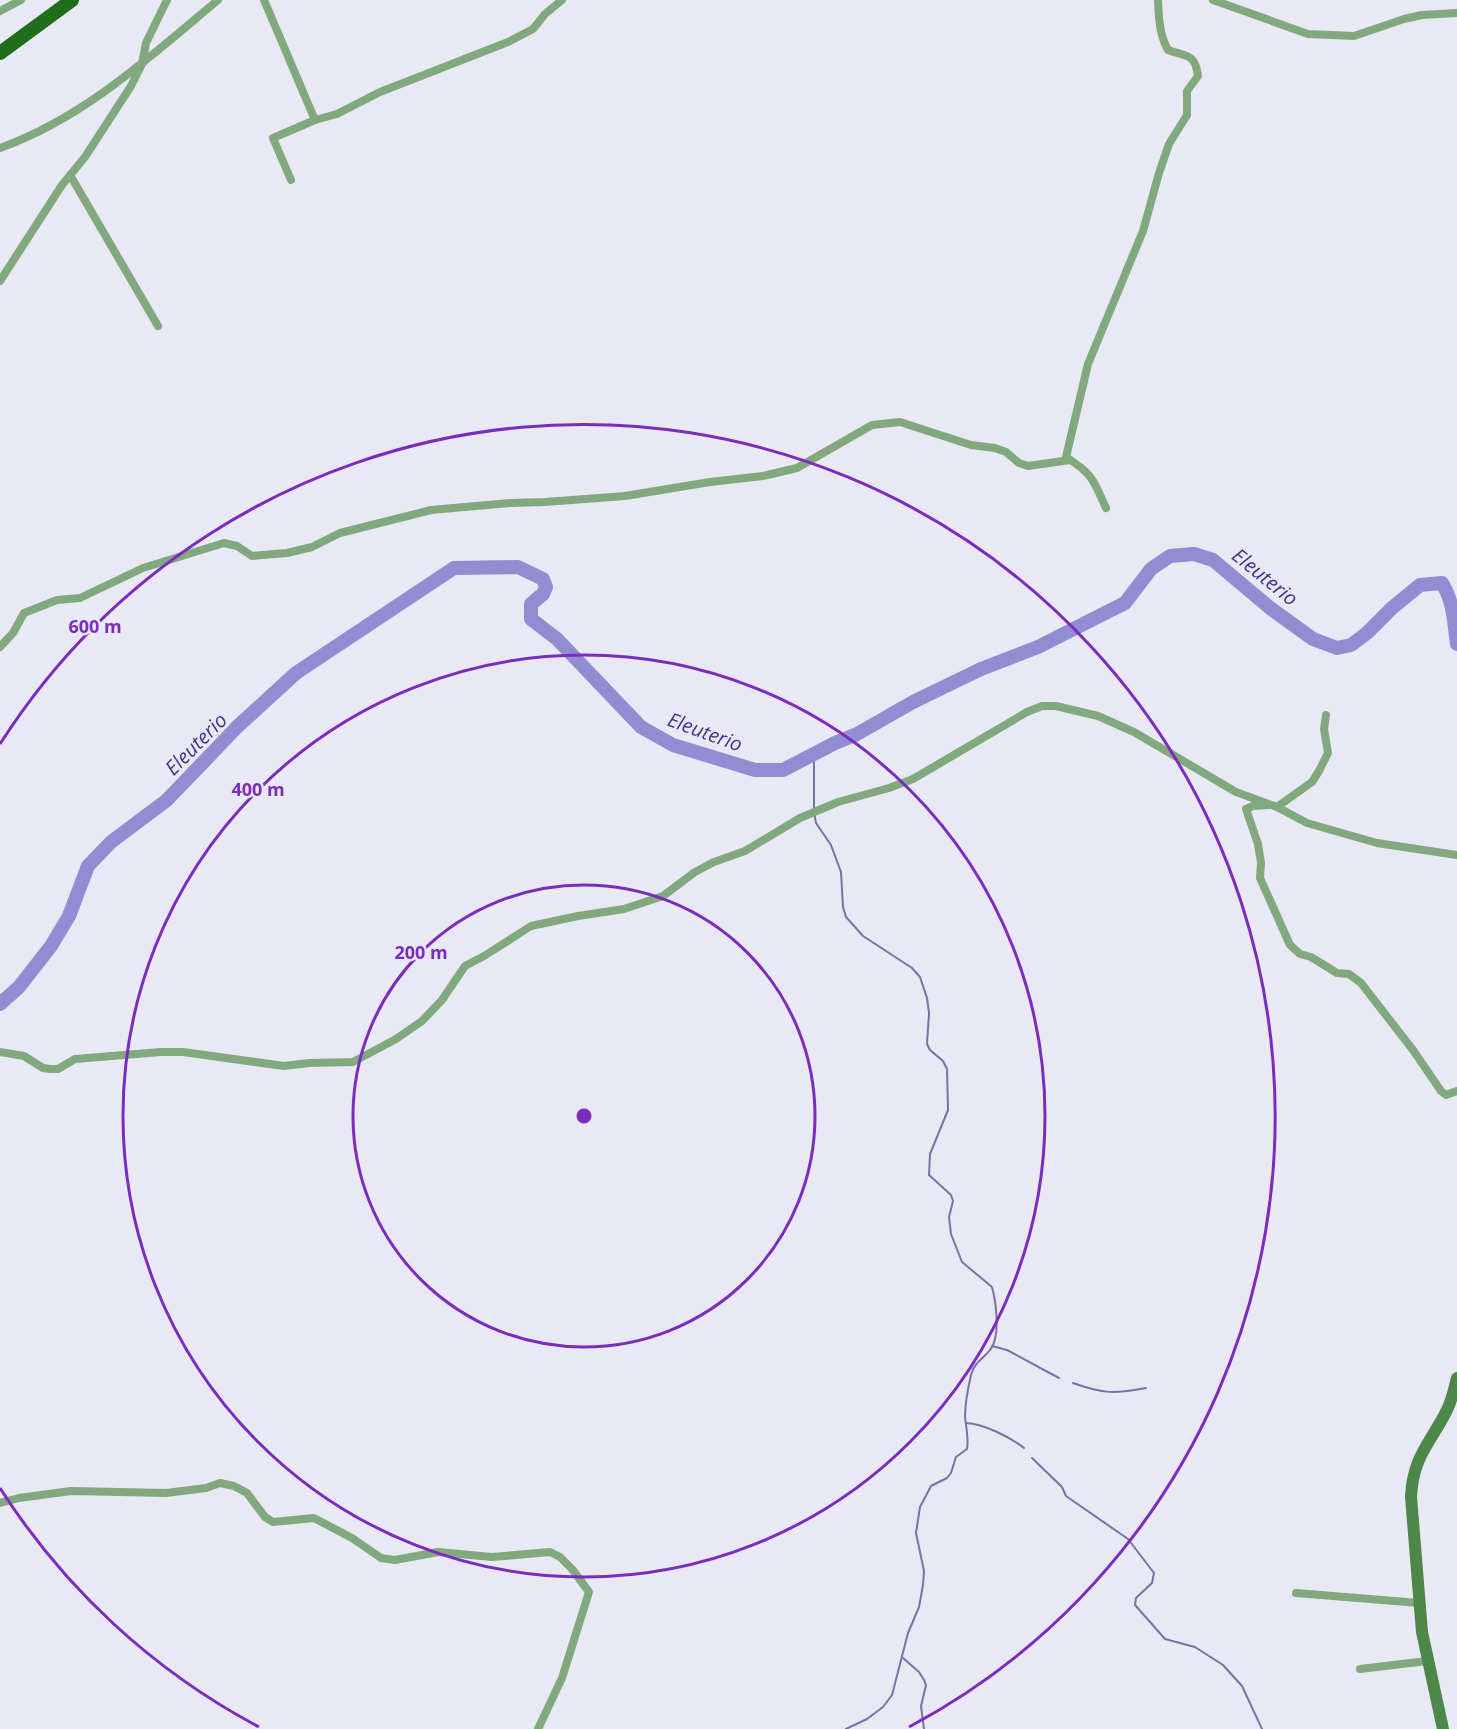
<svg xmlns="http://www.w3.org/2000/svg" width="1457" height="1729" font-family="'Open Sans',sans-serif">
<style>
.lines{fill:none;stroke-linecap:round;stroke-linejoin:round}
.stream{stroke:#7773a6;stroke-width:2}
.river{stroke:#928dd3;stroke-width:14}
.street{stroke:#82a87e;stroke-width:8}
.secondary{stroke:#4d8749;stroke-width:12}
.primary{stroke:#206e1c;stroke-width:14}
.ring{fill:none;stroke:#7b2cbf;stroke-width:3}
.labels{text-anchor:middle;stroke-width:5;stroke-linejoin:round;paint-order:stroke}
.water-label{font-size:20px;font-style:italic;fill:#433386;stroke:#e9e9f6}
.centre{fill:#7b2cbf;stroke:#e9e9f6;stroke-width:3}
.ring-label{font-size:18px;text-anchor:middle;font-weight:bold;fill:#7b2cbf;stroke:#e9e9f6;stroke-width:5;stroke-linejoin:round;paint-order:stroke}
</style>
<rect width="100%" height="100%" fill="#e9e9f6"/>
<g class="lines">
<g class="stream">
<path d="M 814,808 L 814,754"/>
<path d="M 814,813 L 816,823 L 831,845 L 841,872 L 843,907 L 846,917 L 863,936 L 912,968 L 920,977 L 927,998 L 929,1013 L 927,1044 L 930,1050 L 943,1061 L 947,1069 L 948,1110 L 930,1154 L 929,1175 L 951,1195 L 953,1201 L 949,1217 L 951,1234 L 962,1262 L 992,1287 C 996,1302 1001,1337 990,1350 C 982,1360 974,1363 971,1375 C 968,1388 965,1403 965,1417 C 966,1428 969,1437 967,1449 L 956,1457 L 951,1473 L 947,1478 L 931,1486 L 920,1507 L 916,1533 L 924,1571 L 923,1585 L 919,1607 L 908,1633 L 892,1695 L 883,1707 L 867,1719 L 846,1729"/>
<path d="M 992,1346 L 1007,1350 L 1059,1378"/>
<path d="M 1073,1383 C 1104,1394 1114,1394 1146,1388"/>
<path d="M 966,1423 C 984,1424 1010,1437 1024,1448"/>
<path d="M 1032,1458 L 1062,1487 L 1066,1496 L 1128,1539 L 1154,1573 L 1152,1583 L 1136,1598 L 1135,1605 L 1165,1639 L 1195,1647 L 1223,1665 L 1242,1686 L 1262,1729"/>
<path d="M 903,1658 L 919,1672 L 924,1680 L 926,1685 L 921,1706 L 924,1729"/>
</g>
<path class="river" d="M 0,1004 L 19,987 L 51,946 L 69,916 L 88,866 L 111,842 L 167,800 L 237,727 L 296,673 L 454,568 L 518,567 L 543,579 L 546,587 L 543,594 L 531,604 L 531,619 L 557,639 L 641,727 L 673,745 L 755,770 L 783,770 L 835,743 L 857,734 L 913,702 L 981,669 L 1038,647 L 1125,603 L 1151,569 L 1170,556 L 1194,554 L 1213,560 L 1270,608 L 1313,639 L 1337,648 L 1351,645 L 1367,633 L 1392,608 L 1420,585 L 1442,583 C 1454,602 1454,623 1457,644"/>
<g class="street">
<path d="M 264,0 L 315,120 L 337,114 L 380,92 L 508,42 L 533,29 L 545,14 L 562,0"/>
<path d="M 1213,0 L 1308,34 L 1354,36 L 1404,19 L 1422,15 L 1457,13"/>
<path d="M 0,11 L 21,0"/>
<path d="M 0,148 C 84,118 151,56 218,0"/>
<path d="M 70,175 L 158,326"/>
<path d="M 291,180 L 273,138 L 315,120"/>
<path d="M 0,281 L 62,185 L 85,157 L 131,86 L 142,64 L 146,43 L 167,0"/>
<path d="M 1106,508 C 1093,480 1094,475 1066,457 L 1088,364 L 1143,231 L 1159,173 L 1169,144 L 1187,115 L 1187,91 L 1198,76 C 1195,53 1187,57 1168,50 C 1159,34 1159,18 1158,0"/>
<path d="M 0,647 L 13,633 L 24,613 L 57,600 L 80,598 L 143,568 L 224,543 L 237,546 L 252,556 L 287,553 L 312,547 L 340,533 L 431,510 L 510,503 L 545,502 L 625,496 L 710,482 L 763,476 L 797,468 L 872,425 L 900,422 L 971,445 L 995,448 L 1006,452 L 1019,463 L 1028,466 L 1070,460"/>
<path d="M 1270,805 L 1253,806 L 1246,809 L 1258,844 L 1261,863 L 1260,878 L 1290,945 L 1300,954 L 1311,957 L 1337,973 L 1349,974 L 1361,983 L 1413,1050 L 1441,1091 L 1446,1095 L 1457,1091"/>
<path d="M 1277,807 L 1312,782 L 1319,771 L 1328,753 L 1324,729 L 1326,715"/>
<path d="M 0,1052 L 24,1056 L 43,1068 L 50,1069 L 58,1069 L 75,1059 L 161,1052 L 183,1052 L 284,1066 L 309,1063 L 353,1062 L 396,1039 L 422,1021 L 442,1000 L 465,966 L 484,956 L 531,926 L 578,916 L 624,909 L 663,896 L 695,872 L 714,862 L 745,851 L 800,818 L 838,802 L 889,788 L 913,779 L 1027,712 L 1042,706 L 1056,706 L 1098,716 L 1134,732 L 1236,792 L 1277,807 L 1307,823 L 1377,843 L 1457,855"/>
<path d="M 0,1503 L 19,1498 L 71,1491 L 166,1493 L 206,1488 L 220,1483 L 234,1486 L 247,1493 L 265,1517 L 273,1522 L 314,1518 L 352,1538 L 381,1558 L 395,1560 L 438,1552 L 492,1557 L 550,1552 L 560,1557 L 572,1569 L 589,1592 L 562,1678 L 538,1729"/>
<path d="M 1296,1593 L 1419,1603"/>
<path d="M 1360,1669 L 1427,1661"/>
</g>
<path class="secondary" d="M 1443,1729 L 1422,1632 L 1411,1497 C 1413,1456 1430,1444 1447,1410 C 1452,1400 1454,1389 1457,1378"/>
<path class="primary" d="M 0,53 L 72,0"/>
</g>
<g class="ring">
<circle cx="584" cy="1116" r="231"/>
<circle cx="584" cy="1116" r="461"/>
<path d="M259 1727A692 692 0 0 1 0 1488M0 744A692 692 0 1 1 909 1727"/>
</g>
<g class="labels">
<g class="water-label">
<text transform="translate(1265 577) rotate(39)" y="7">Eleuterio</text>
<text transform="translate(705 732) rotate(20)" y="7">Eleuterio</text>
<text transform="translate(196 744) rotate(-45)" y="7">Eleuterio</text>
</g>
</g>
<circle cx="584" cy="1116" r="9" class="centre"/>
<g class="ring-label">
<text x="95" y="633">600 m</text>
<text x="258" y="796">400 m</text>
<text x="421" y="959">200 m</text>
</g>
</svg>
